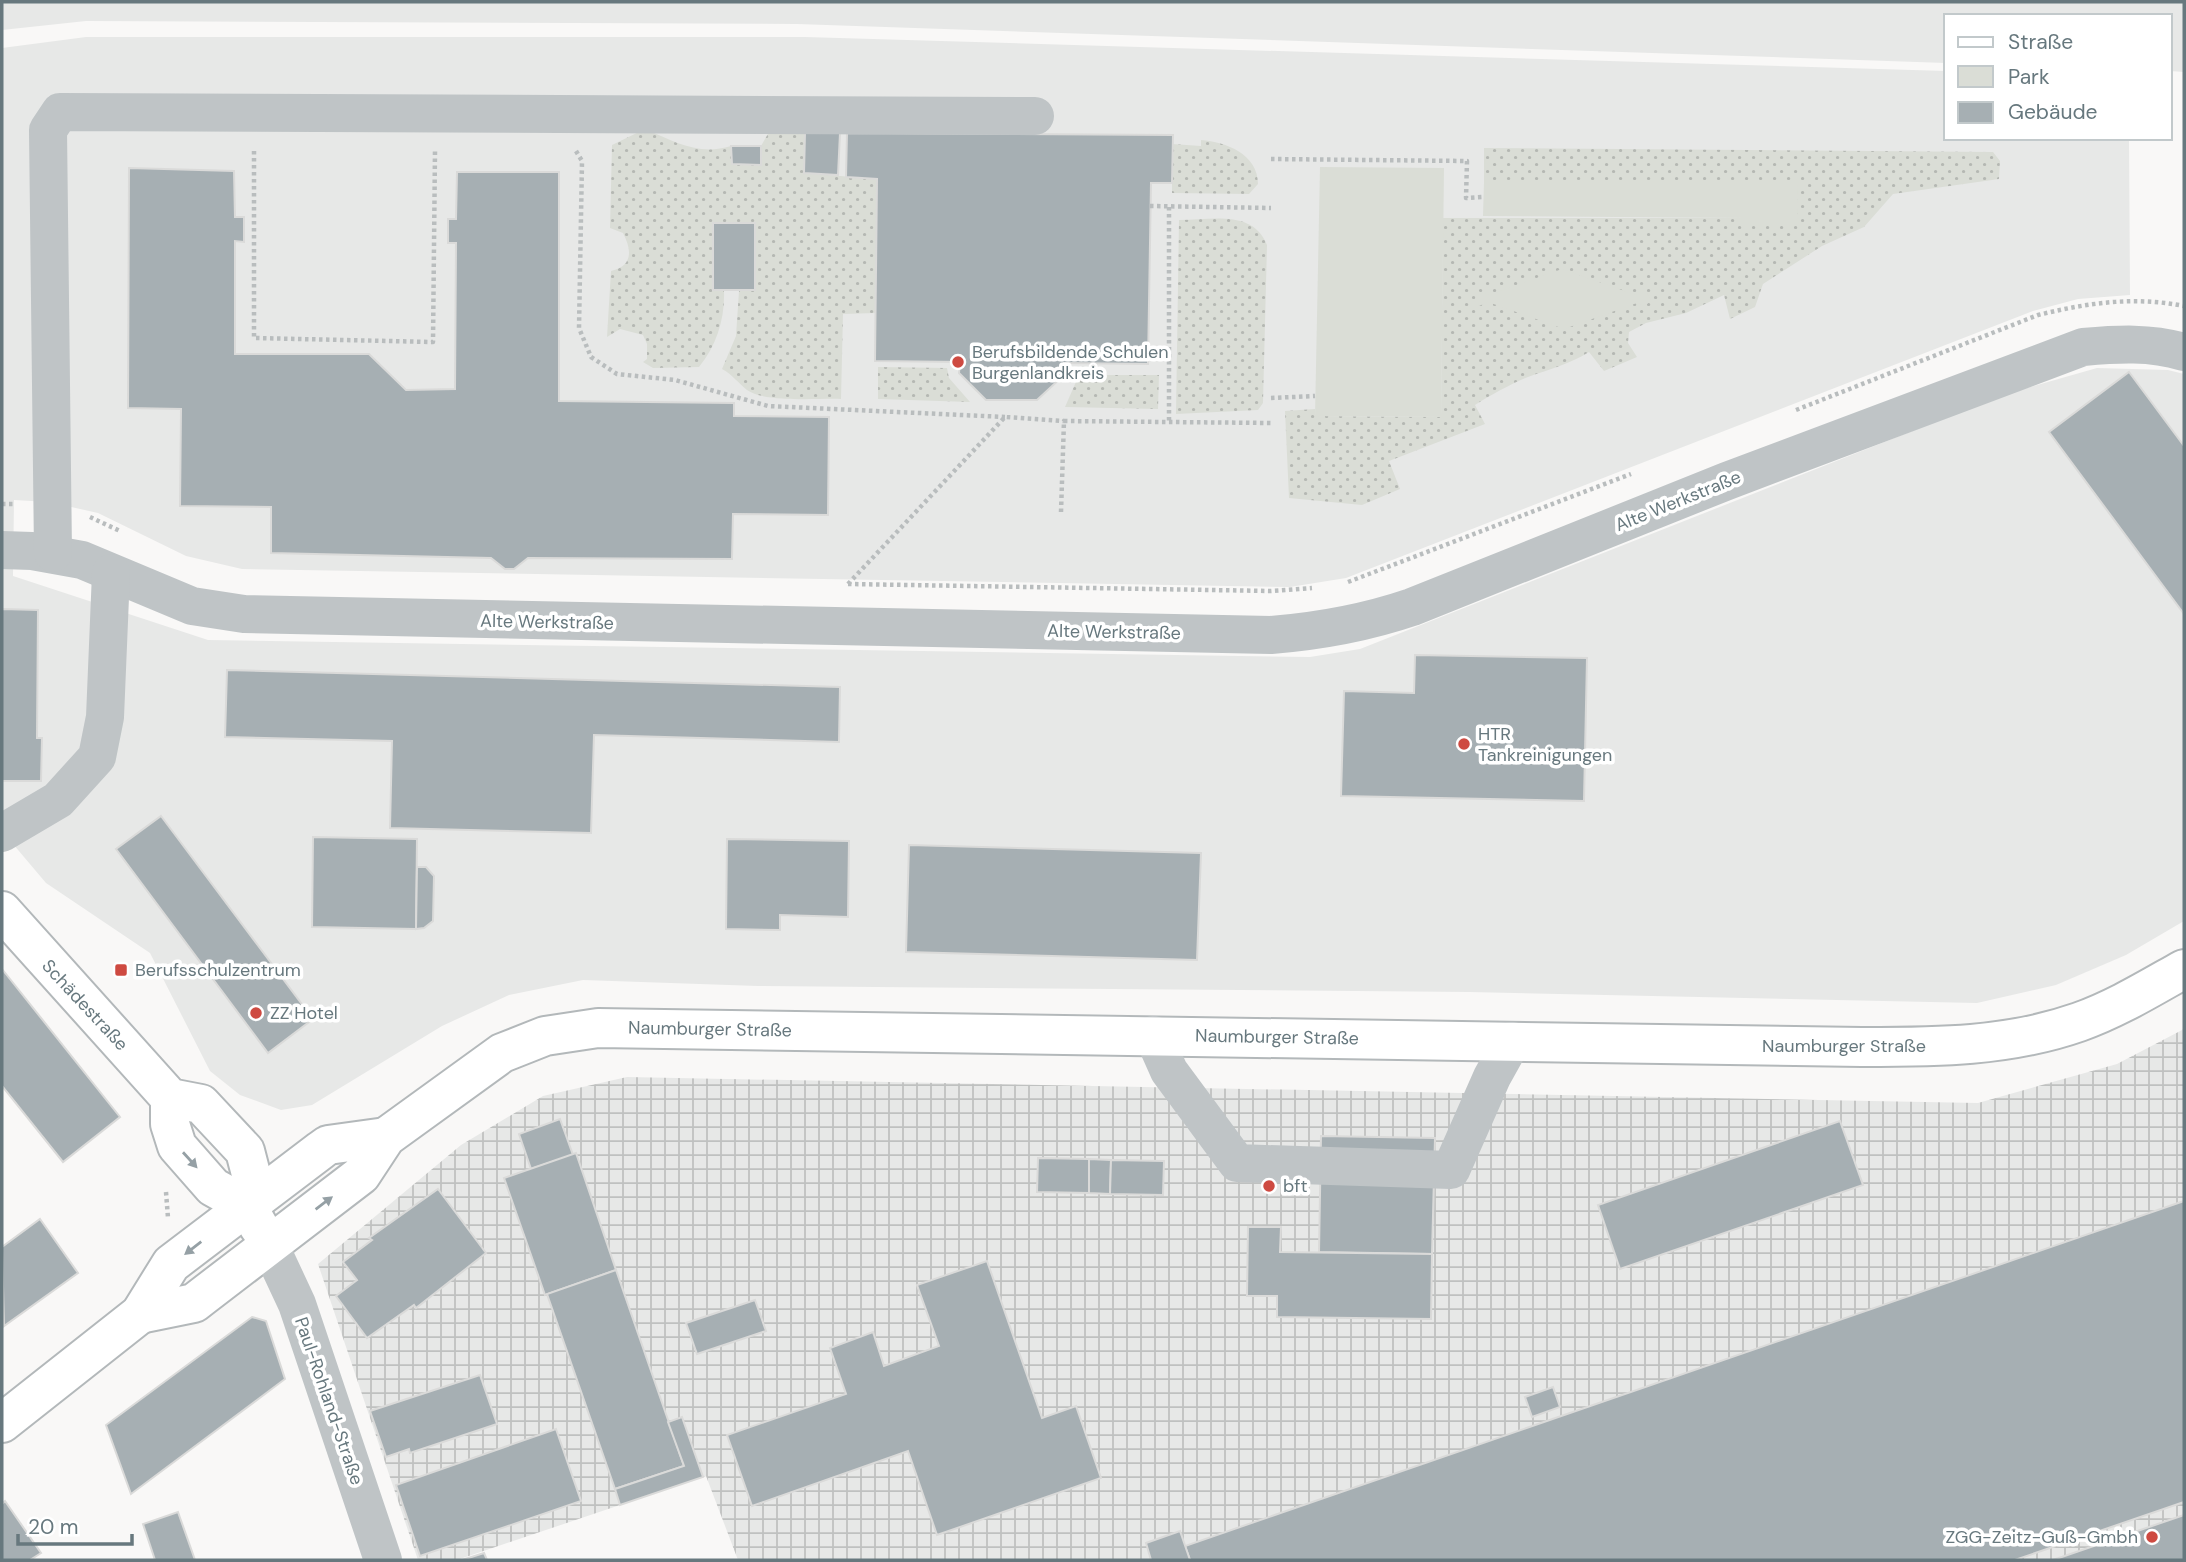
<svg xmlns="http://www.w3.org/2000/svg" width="2186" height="1562" font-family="'DM Sans',sans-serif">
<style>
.built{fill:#e7e8e7}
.industrial{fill:url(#industrial-grid)}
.grass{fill:url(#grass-dots)}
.park{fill:#daddd6}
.building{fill:#a6afb3;stroke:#dadad9;stroke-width:2}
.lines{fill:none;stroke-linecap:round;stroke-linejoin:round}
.major-casing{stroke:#b3b8ba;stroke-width:42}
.path{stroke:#b9bdbe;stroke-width:4.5;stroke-dasharray:3.5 3.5;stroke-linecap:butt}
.minor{stroke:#bfc4c6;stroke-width:38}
.major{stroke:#fff;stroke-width:38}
.oneway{fill:#95a0a5}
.poi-dot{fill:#ce4a41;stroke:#fff;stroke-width:2.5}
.labels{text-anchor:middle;stroke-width:7;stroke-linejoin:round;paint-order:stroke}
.poi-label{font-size:18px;fill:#67787e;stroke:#fff;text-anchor:start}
.street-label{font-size:18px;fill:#67787e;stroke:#fff}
</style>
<defs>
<pattern id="industrial-grid" width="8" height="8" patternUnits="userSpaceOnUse" patternTransform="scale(1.75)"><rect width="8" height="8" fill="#e7e8e7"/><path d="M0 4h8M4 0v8" fill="none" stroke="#bfc1c0"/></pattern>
<pattern id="grass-dots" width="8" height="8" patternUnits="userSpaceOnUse" patternTransform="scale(1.75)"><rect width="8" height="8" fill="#daddd6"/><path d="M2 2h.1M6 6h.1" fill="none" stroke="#b5b8b3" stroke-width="1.8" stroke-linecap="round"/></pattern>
</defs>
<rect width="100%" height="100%" fill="#f9f8f7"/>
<g class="built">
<path d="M 2,2 L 2184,2 L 2184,72 L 2170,71 L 2170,16 L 1946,16 L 1946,63 L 797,24 L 86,21 L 2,30 Z"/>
<path d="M 86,37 L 805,37 L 1946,71 L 1946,138 L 2129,138 L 2130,295 L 2078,299 L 2033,311 L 1346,578 L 1290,587 L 242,569 L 186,556 L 98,513 L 49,502 L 14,500 L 13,576 L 208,640 L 1310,657 L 1360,649 L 2006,394 L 2097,368 L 2168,370 L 2184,374 L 2184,921 L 2126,955 L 2056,985 L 1977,1003 L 1469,992 L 758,986 L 583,980 L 509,995 L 442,1026 L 312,1105 L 281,1110 L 240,1095 L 210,1071 L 150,953 L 46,883 L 2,831 L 2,48 Z"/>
</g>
<path class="industrial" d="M 2184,1029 L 2184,1560 L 738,1560 L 706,1476 L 457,1560 L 418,1560 L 318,1264 L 461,1145 L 543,1096 L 627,1077 L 1978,1103 L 2117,1064 Z"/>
<g class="grass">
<path d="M 645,129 C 675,142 699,156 731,146 L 732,164 L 760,165 L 761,146 L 769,132 L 805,133 L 804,173 L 877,179 L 876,313 L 843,314 L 841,399 C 819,398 765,403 747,390 C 738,383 733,375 722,369 L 736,336 L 739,291 L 755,290 L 754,223 L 713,223 L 713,290 L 724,291 C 725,318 717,345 699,367 L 653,368 L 643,362 L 647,359 L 647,344 L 643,335 L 620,329 L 607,337 L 611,271 C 633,266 632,250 623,233 L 610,228 L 612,145 Z"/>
<path d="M 1201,140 C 1226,142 1258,154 1258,184 L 1249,194 L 1172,193 L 1172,144 L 1201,146 Z"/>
<path d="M 1484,148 L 1993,152 L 2000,161 L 1999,179 L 1893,194 L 1864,227 L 1822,246 L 1763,284 L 1755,307 L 1730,319 L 1724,295 L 1686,313 L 1646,323 L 1629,332 L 1628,343 L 1637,357 L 1604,371 L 1589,352 C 1570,364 1550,369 1528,377 C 1511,384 1491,395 1475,405 L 1485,424 L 1389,461 L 1400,489 L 1362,505 L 1289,498 L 1285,411 L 1315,409 L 1315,416 L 1441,417 L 1443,218 L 1744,218 L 1745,222 L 1797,222 L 1797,182 L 1484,182 Z"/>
<path d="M 1179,220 C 1211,220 1253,209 1267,245 L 1263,403 L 1258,410 L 1176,414 Z"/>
<path d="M 878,367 L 947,368 L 949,378 L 970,402 L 878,399 Z"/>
<path d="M 1079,375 L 1159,375 L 1158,409 L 1065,407 Z"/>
</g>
<g class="park">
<path d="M 1320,167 L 1444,168 L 1441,417 L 1315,416 Z"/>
<path d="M 1484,182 L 1798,182 L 1797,222 L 1744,222 L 1744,218 L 1483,216 Z"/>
<path d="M 1562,269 L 1636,295 L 1647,293 L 1651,300 L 1645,306 L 1637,303 L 1564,329 L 1488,302 L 1479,306 L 1475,301 L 1477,291 L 1489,295 Z"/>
</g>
<g class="building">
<path d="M 805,133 L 840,133 L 838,175 L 804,173 Z"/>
<path d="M 847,133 L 1173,135 L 1172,183 L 1151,183 L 1148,364 L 1064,363 L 1063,376 L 1037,400 L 986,400 L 959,373 L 960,362 L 875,361 L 877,179 L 846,177 Z"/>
<path d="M 731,146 L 761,146 L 761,165 L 732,164 Z"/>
<path d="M 129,168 L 234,171 L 235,217 L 244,217 L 244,242 L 235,241 L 235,354 L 369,354 L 406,390 L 455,389 L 456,243 L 448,243 L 448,219 L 456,219 L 457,172 L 559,172 L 559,401 L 734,403 L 734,416 L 829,417 L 828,515 L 733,514 L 732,559 L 528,558 L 514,569 L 505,569 L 491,558 L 271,553 L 271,507 L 180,506 L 181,409 L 128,408 Z"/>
<rect x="713" y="223" width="42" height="67"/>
<path d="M 2129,372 L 2184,446 L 2184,614 L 2049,432 Z"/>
<path d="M 2,609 L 38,610 L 37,738 L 42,738 L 41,781 L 2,781 Z"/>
<path d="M 1415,655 L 1587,658 L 1584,801 L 1341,796 L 1344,691 L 1414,693 Z"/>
<path d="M 227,670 L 840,687 L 839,742 L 594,735 L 591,833 L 390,828 L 392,741 L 225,737 Z"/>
<path d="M 161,816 L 313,1019 L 268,1053 L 116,849 Z"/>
<path d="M 313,837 L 417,839 L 416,929 L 312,927 Z"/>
<path d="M 727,839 L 849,841 L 848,917 L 780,915 L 780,930 L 726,929 Z"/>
<path d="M 909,845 L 1201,853 L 1197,960 L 906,952 Z"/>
<path d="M 417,867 L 426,867 L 434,876 L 433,921 L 424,928 L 416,929 Z"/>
<path d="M 2,969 L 120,1117 L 63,1162 L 2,1086 Z"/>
<path d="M 560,1119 L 573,1155 L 531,1169 L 519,1134 Z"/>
<path d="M 1840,1121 L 1863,1185 L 1620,1269 L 1598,1205 Z"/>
<path d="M 1321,1136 L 1435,1138 L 1432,1254 L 1319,1252 Z"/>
<path d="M 576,1153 L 616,1270 L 545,1295 L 504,1178 Z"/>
<path d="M 1038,1158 L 1089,1159 L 1089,1193 L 1037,1192 Z"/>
<path d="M 1089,1159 L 1111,1160 L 1110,1194 L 1089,1193 Z"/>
<path d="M 1111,1160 L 1164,1161 L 1163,1195 L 1110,1194 Z"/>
<path d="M 438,1189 L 486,1253 L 416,1308 L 414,1305 L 367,1338 L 336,1296 L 357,1280 L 343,1262 L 372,1240 L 369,1238 Z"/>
<path d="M 2184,1201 L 2184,1502 L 2015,1560 L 1190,1560 L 1185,1546 Z"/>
<path d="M 40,1219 L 78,1273 L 4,1326 L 2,1247 Z"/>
<path d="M 1248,1227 L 1281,1227 L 1280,1252 L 1432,1254 L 1431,1319 L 1277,1317 L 1277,1296 L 1247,1296 Z"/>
<path d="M 987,1261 L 1042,1418 L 1076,1406 L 1101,1478 L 937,1535 L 908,1451 L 752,1506 L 727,1435 L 846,1394 L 830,1348 L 873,1332 L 884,1366 L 939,1346 L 917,1285 Z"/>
<path d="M 616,1270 L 684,1466 L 615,1489 L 547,1294 Z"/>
<path d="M 755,1300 L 766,1331 L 697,1354 L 686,1323 Z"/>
<path d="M 252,1317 L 266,1321 L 285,1379 L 131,1494 L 106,1425 Z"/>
<path d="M 480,1375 L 497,1424 L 410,1453 L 409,1449 L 386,1457 L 370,1411 Z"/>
<path d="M 1553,1387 L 1560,1407 L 1532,1417 L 1525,1397 Z"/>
<path d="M 682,1417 L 703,1477 L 620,1505 L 615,1489 L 684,1466 L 668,1422 Z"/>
<path d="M 556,1429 L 581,1501 L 420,1556 L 396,1485 Z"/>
<path d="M 5,1501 L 41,1553 L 30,1560 L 2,1560 L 2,1504 Z"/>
<path d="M 178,1512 L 195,1560 L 155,1560 L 143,1524 Z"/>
<path d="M 2184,1515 L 2184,1560 L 2053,1560 Z"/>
<path d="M 1180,1531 L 1190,1560 L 1151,1560 L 1146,1543 Z"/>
<path d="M 484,1553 L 487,1560 L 462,1560 Z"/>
</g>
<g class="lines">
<g class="major-casing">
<g id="major">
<path d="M 2,911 L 170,1098 L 201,1104 L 245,1151 L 252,1178 L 247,1206"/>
<path d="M 170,1098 L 170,1124 L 177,1146 L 213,1187 L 247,1206 L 259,1227"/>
<path d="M 140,1314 L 194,1303 L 203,1296 L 361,1175 L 386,1137 L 502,1053 L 545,1036 L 598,1028 L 1862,1047 C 1936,1047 2008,1047 2079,1022 C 2116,1009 2150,988 2184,969"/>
<path d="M 2,1423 L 140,1314 L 171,1264 L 321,1150 L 328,1145 L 386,1137"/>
</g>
</g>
<g class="path">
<path d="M 254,151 L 254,338 L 433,342 L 435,151"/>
<path d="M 576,151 L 582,161 L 579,328 L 591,357 L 617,374 L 675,380 L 768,406 L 1005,417"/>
<path d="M 1271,159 L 1467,161 L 1466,198 L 1483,197"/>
<path d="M 1150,206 L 1271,208"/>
<path d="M 1169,207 L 1169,423"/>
<path d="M 1271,398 L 1315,396"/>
<path d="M 1796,410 L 2038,315 C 2087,303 2134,296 2184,306"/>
<path d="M 2,504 L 16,504"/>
<path d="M 1061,512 L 1064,421 L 1271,423"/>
<path d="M 90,517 L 120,531"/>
<path d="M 1348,582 L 1631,474"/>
<path d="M 848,584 L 1271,591 L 1312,588"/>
<path d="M 848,584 L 1005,417 L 1064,421"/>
<path d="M 166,1192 L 168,1218"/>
</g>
<g class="minor">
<path d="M 2,550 L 32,551 L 82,560 L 192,606 L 244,614 L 1271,635 C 1321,631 1365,623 1412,607 L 1727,481 L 2083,347 C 2118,344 2150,342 2184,352"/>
<path d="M 53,553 L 48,130 L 60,112 L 1035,116"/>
<path d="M 2,833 L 58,800 L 97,757 L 105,717 L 111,573"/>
<path d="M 1153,1035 L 1169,1071 L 1237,1163 L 1451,1170 L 1492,1077 L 1512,1041"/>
<path d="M 269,1244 L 297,1304 L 383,1560"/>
</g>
<use href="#major" class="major"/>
</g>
<defs><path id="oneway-solid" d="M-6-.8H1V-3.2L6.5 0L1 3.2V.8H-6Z" transform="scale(1.75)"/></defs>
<g class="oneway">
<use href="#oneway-solid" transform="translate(190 1160) rotate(48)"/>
<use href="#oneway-solid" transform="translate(324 1203) rotate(-37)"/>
<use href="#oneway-solid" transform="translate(193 1248) rotate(142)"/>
</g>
<g class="poi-dot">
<circle cx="958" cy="362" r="7"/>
<circle cx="1464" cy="744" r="7"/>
<rect x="114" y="963" width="14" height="14" rx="3.5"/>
<circle cx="256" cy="1013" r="7"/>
<circle cx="1269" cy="1186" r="7"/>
<circle cx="2152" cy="1537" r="7"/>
</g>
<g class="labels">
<g class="poi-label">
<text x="972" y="358">Berufsbildende Schulen<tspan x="972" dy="21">Burgenlandkreis</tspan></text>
<text x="1478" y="740">HTR<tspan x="1478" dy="21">Tankreinigungen</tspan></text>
<text x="135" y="976">Berufsschulzentrum</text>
<text x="270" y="1019">ZZ Hotel</text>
<text x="1283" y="1192">bft</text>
<text x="2138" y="1543" text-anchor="end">ZGG-Zeitz-Guß-Gmbh</text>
</g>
<g class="street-label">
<text transform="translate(1678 501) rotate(-22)" y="6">Alte Werkstraße</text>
<text transform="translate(547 622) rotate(1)" y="6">Alte Werkstraße</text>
<text transform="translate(1114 632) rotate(1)" y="6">Alte Werkstraße</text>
<text transform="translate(85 1005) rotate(47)" y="6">Schädestraße</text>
<text transform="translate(710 1029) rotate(1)" y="6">Naumburger Straße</text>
<text transform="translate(1277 1037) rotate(1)" y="6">Naumburger Straße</text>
<text x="1844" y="1052">Naumburger Straße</text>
<text transform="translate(329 1401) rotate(71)" y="6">Paul-Rohland-Straße</text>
</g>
</g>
<rect width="2186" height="1562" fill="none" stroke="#67787e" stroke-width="7"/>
<rect x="1944" y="14" width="228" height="126" fill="#ffffff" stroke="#c2c9cb" stroke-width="2"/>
<rect x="1958" y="37" width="35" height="10" fill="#ffffff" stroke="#c2c9cb" stroke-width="2"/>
<text x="2008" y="49" font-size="21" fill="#67787e">Straße</text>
<rect x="1958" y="66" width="35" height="21" fill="#daddd6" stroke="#c2c9cb" stroke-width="2"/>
<text x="2008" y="84" font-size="21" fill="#67787e">Park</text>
<rect x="1958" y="102" width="35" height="21" fill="#a6afb3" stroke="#c2c9cb" stroke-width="2"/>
<text x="2008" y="119" font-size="21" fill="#67787e">Gebäude</text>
<path d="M18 1534v10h114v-10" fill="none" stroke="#67787e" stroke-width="3.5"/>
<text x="28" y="1534" font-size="21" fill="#67787e" stroke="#ffffff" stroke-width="5" paint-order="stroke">20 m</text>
</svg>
